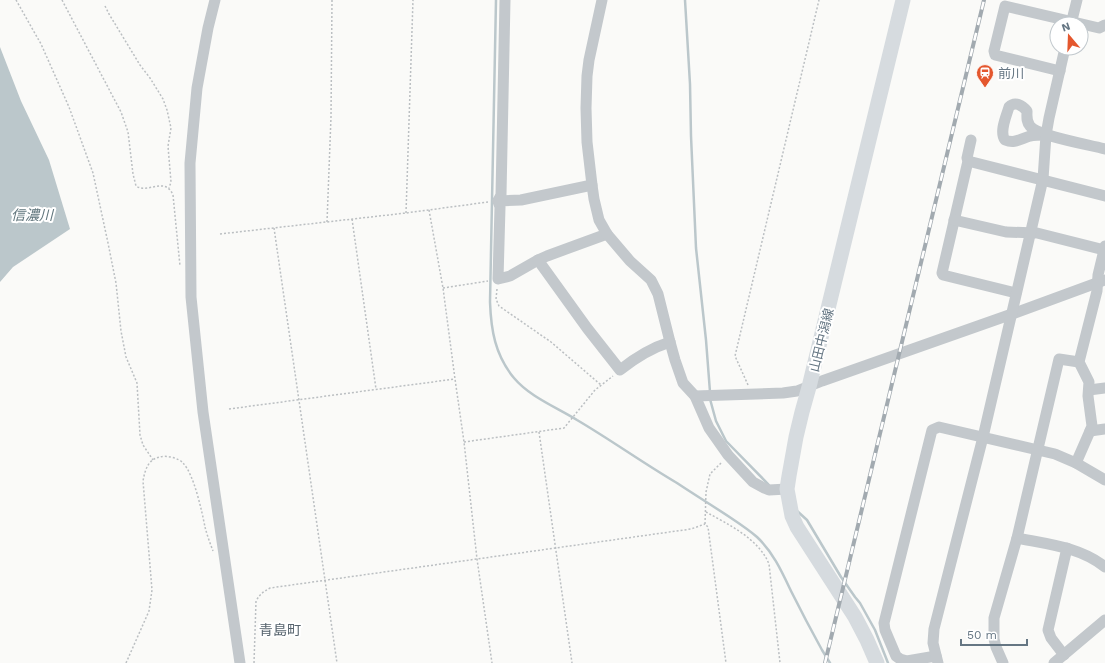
<svg xmlns="http://www.w3.org/2000/svg" width="1105" height="663" font-family="'Work Sans','Noto Sans JP',sans-serif">
<style>
.water{fill:#bbc7cb}
.lines{fill:none;stroke-linecap:round;stroke-linejoin:round}
.stream{stroke:#bbc7cb;stroke-width:2.5}
.path{stroke:#bbbfc2;stroke-width:1.5;stroke-dasharray:2 2;stroke-linecap:butt}
.street{stroke:#c3c8cc;stroke-width:11}
.secondary{stroke:#d6dbdf;stroke-width:15}
.rail-casing{stroke:#a2aab0;stroke-width:4}
.rail{stroke:#fff;stroke-width:2.5;stroke-dasharray:8;stroke-linecap:butt}
.labels{text-anchor:middle;stroke-width:4;stroke-linejoin:round;paint-order:stroke}
.poi-label{font-size:13px;fill:#657683;stroke:#fff;text-anchor:start}
.street-label{font-size:13px;fill:#657683;stroke:#fff}
.water-label{font-size:14px;font-style:italic;fill:#60757c;stroke:#fff}
.neighbourhood-label{font-size:14px;fill:#57646e;stroke:#fff}
</style>
<rect width="100%" height="100%" fill="#fafaf8"/>
<path class="water" d="M 0,47 L 21,101 L 49,160 L 70,229 L 13,267 L 0,282 Z"/>
<g class="lines">
<g class="stream">
<path d="M 496,0 L 490,302 C 491,330 495,355 514,378 C 530,397 556,407 577,420 C 611,440 643,463 677,483 C 695,495 713,506 731,518 C 740,524 749,530 757,537 C 773,552 782,572 791,591 C 801,611 811,630 822,650 L 830,663"/>
<path d="M 685,0 L 690,84 L 691,136 L 696,248 L 706,340 L 710,392"/>
<path d="M 710,399 L 716,421 L 726,441 L 769,485"/>
<path d="M 796,510 L 807,520 L 841,577 L 855,597 L 860,603 L 875,630 L 888,663"/>
</g>
<g class="path">
<path d="M 16,0 L 41,44 L 69,107 L 93,173 L 108,243 L 116,283 L 121,331 L 126,357 L 137,383 L 140,435 L 143,445 L 153,460"/>
<path d="M 62,0 L 121,112 L 128,132 L 133,174 L 136,186 C 148,194 165,176 173,195 L 180,266"/>
<path d="M 105,6 L 109,14 L 140,65 L 150,78 L 163,99 L 167,110 L 171,128 L 168,146 L 171,182 L 169,188"/>
<path d="M 429,210 L 443,288 L 455,379 L 464,442 L 477,559 L 492,663"/>
<path d="M 406,213 L 413,0"/>
<path d="M 352,219 L 376,389"/>
<path d="M 327,222 L 331,117 L 332,0"/>
<path d="M 274,228 L 337,663"/>
<path d="M 220,234 L 406,213 L 488,202"/>
<path d="M 443,288 L 488,281"/>
<path d="M 497,289 L 496,299 L 499,306 L 551,342 L 601,385"/>
<path d="M 748,385 L 735,356 L 819,0"/>
<path d="M 229,409 L 455,379"/>
<path d="M 539,432 L 572,663"/>
<path d="M 464,442 L 564,428 L 595,390 L 613,376"/>
<path d="M 721,463 L 710,474 L 706,492 L 705,524 L 708,527 L 726,663"/>
<path d="M 706,512 C 728,524 759,539 769,564 L 780,663"/>
<path d="M 126,663 L 149,611 L 152,590 L 143,481 C 145,470 148,459 160,457 C 166,455 179,458 183,463 C 194,474 202,512 205,527 C 207,535 210,543 213,551"/>
<path d="M 254,663 L 256,601 C 260,594 263,592 270,588 L 691,529 L 705,524"/>
</g>
<g class="street">
<path d="M 215,0 L 208,28 L 197,88 L 190,163 L 191,297 L 203,412 L 240,663"/>
<path d="M 505,0 L 501,195 L 498,201 L 500,207 L 498,279 L 510,276 L 538,260 L 547,256 L 607,234"/>
<path d="M 602,0 L 589,60 L 587,76 L 586,108 L 587,142 L 592,185 L 594,199 L 599,220 L 607,234 L 630,261 L 651,280 L 658,294 L 670,342 L 675,360 L 683,383 L 695,396 L 709,428 L 728,455 L 753,482 L 764,488 L 769,490 L 787,489"/>
<path d="M 1071,24 L 1077,0"/>
<path d="M 1060,71 L 995,55 L 994,51 L 1005,6 L 1099,28 L 1105,25"/>
<path d="M 1046,135 C 1041,135 1035,135 1030,136 C 1020,139 1015,144 1005,140 C 999,132 1006,117 1009,107 C 1015,101 1022,105 1027,111 C 1027,117 1026,121 1030,126 C 1037,136 1091,145 1105,149"/>
<path d="M 971,140 L 967,158 L 968,161 L 942,273 L 943,275 L 1016,293"/>
<path d="M 968,161 L 1105,196"/>
<path d="M 498,201 L 521,200 L 592,185"/>
<path d="M 954,220 L 1006,232 L 1037,233 L 1104,250"/>
<path d="M 538,260 L 587,328 L 620,370 C 635,358 651,348 670,342"/>
<path d="M 1089,390 L 1105,388"/>
<path d="M 695,396 L 783,393 L 797,391 L 822,381 L 1012,314 L 1105,280"/>
<path d="M 1090,431 L 1105,429"/>
<path d="M 1076,463 L 1090,431 L 1092,426 L 1088,396 L 1089,382 L 1079,362 L 1097,291 L 1098,275 L 1105,246"/>
<path d="M 1017,538 C 1047,544 1080,547 1105,567"/>
<path d="M 1064,655 L 1051,638 L 1048,630 L 1067,548"/>
<path d="M 936,656 L 907,661 L 900,659 L 896,656 L 885,630 L 884,623 L 932,430 L 939,427 L 1055,454 L 1076,463 L 1105,480"/>
<path d="M 938,663 L 933,643 L 934,629 L 983,437 L 1043,179 L 1046,135 L 1049,118 L 1065,48"/>
<path d="M 1003,663 L 996,647 L 994,639 L 994,618 L 1017,538 L 1059,359 L 1079,362"/>
<path d="M 1054,663 L 1105,620"/>
</g>
<path class="secondary" d="M 877,663 L 867,640 L 855,617 L 797,527 L 792,516 L 787,489 L 789,476 L 796,437 L 802,412 L 809,387 L 903,0"/>
<g class="rail-casing">
<path id="rail" d="M 825,663 L 984,0"/>
</g>
<use href="#rail" class="rail"/>
</g>
<defs>
<g id="station-pin" transform="scale(0.9)"><path d="M0 17L-7.5 6A9.5 9.5 0 1 1 7.5 6Z" fill="#e4572e" stroke="#fff"/><path d="M-3-6H3Q5-6 5-4V2Q5 4 3 4L4.5 6H3L1.5 4h-3L-3 6H-4.5L-3 4Q-5 4-5 2V-4Q-5-6-3-6ZM-3.5-4v3h7v-3ZM-3.5 1v1.5H-2V1ZM2 1v1.5H3.5V1Z" fill="#fff"/></g>
</defs>
<g fill-rule="evenodd">
<use href="#station-pin" x="985" y="73"/>
</g>
<g class="labels">
<g class="poi-label">
<text x="998" y="78">前川</text>
</g>
<g class="street-label">
<text transform="translate(821 340) rotate(-76)" y="5">山田中潟線</text>
</g>
<g class="water-label">
<text x="32" y="220">信濃川</text>
</g>
<g class="neighbourhood-label">
<text x="280" y="635">青島町</text>
</g>
</g>
<g transform="translate(1069 36) rotate(341)"><circle r="19" fill="#ffffff" stroke="#c1c8cd"/>
<path d="M0-3L7 15L0 10L-7 15Z" fill="#e4572e"/>
<text y="-6" font-size="11" font-weight="bold" text-anchor="middle" fill="#657683">N</text>
</g>
<path d="M961 639v6h66v-6" fill="none" stroke="#657683" stroke-width="2"/>
<text x="967" y="639" font-size="12" fill="#657683" stroke="#ffffff" stroke-width="3" paint-order="stroke">50 m</text>
</svg>
